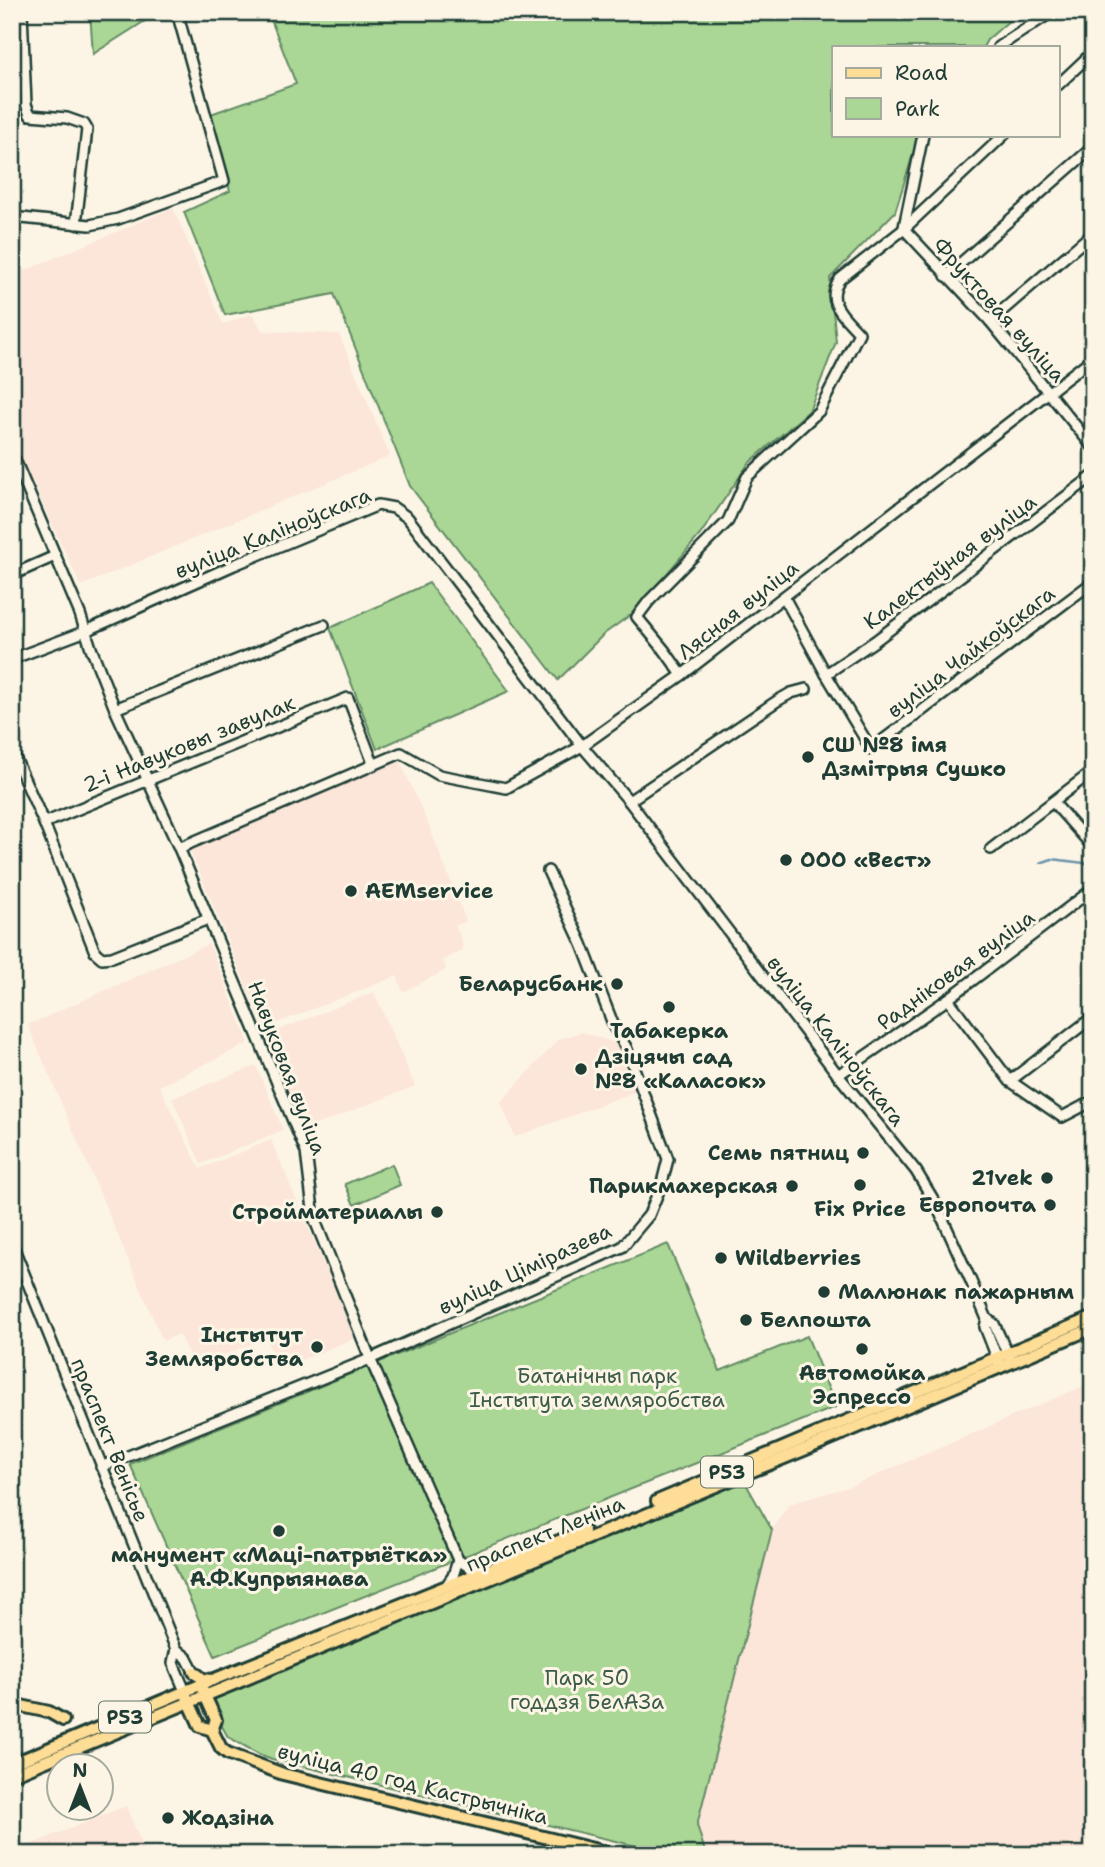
<svg xmlns="http://www.w3.org/2000/svg" width="1105" height="1867" font-family="'Shantell Sans',sans-serif">
<style>
.built{fill:#fce5d9}
.green{fill:#aad796;stroke:#648a65;stroke-width:2}
.lines{fill:none;stroke-linecap:round;stroke-linejoin:round}
.stream{stroke:#6c95ac;stroke-width:2.5}
.minor-casing{stroke:#1f3d34;stroke-width:14}
.major-casing{stroke:#1f3d34;stroke-width:16}
.minor{stroke:#fcf5e5;stroke-width:9}
.major{stroke:#fedd96;stroke-width:10}
.poi-dot{fill:#1f3d34;stroke:#fcf5e5;stroke-width:2.5}
.labels{text-anchor:middle;stroke-width:6;stroke-linejoin:round;paint-order:stroke}
.shield{fill:#fcf5e5;stroke:#617469;stroke-width:2}
.shield-label{font-size:19px;font-weight:bold;fill:#1f3d34}
.street-label{font-size:21px;fill:#1f3d34;stroke:#fcf5e5}
.poi-label{font-size:21px;font-weight:bold;fill:#1f3d34;stroke:#fcf5e5;text-anchor:start}
.park-label{font-size:21px;fill:#3b5c48;stroke:#fcf5e5}
</style>
<rect width="100%" height="100%" fill="#fcf5e5"/>
<filter id="ink" filterUnits="userSpaceOnUse"><feTurbulence type="fractalNoise" baseFrequency=".0143" numOctaves="2"/><feDisplacementMap in="SourceGraphic" scale="14" xChannelSelector="R" yChannelSelector="G"/><feConvolveMatrix kernelMatrix="1 2 1 2 8 2 1 2 1" color-interpolation-filters="sRGB"/></filter>
<g filter="url(#ink)">
<g class="built">
<path d="M 173,208 L 223,324 L 252,314 L 263,331 L 339,334 L 390,456 L 81,586 L 17,449 L 12,451 L 12,276 Z"/>
<path d="M 398,757 L 429,826 L 466,921 L 455,926 L 462,941 L 462,951 L 443,960 L 446,970 L 403,992 L 397,976 L 264,1028 L 189,847 Z"/>
<path d="M 209,944 L 249,1043 L 159,1086 L 200,1169 L 271,1140 L 355,1338 L 279,1369 L 266,1338 L 194,1367 L 179,1334 L 163,1341 L 28,1025 Z"/>
<path d="M 374,992 L 415,1086 L 306,1129 L 264,1036 Z"/>
<path d="M 581,1032 L 618,1044 L 639,1090 L 515,1137 L 501,1102 L 558,1040 Z"/>
<path d="M 256,1066 L 283,1130 L 201,1164 L 172,1098 Z"/>
<path d="M 1093,1382 L 1093,1855 L 726,1855 L 706,1850 L 697,1825 L 772,1530 L 789,1504 L 849,1487 Z"/>
<path d="M 126,1806 L 146,1855 L 12,1855 L 12,1852 Z"/>
</g>
<g class="green">
<path d="M 90,12 L 159,12 L 93,54 Z"/>
<path d="M 268,12 L 1019,12 L 987,40 L 983,47 L 834,47 L 834,135 L 919,135 L 895,212 L 830,278 L 836,342 L 809,411 L 749,463 L 700,535 L 633,613 L 604,634 L 558,680 L 410,486 L 334,294 L 225,315 L 184,212 L 230,191 L 208,115 L 296,84 Z"/>
<path d="M 429,583 L 509,691 L 377,749 L 330,628 Z"/>
<path d="M 392,1164 L 400,1185 L 354,1205 L 345,1184 Z"/>
<path d="M 668,1244 L 720,1371 L 807,1336 L 836,1407 L 215,1656 L 130,1464 Z"/>
<path d="M 741,1475 L 772,1530 L 697,1825 L 706,1855 L 674,1855 L 272,1759 L 259,1754 L 228,1737 L 214,1712 L 213,1704 L 217,1696 Z"/>
</g>
<g class="lines">
<path class="stream" d="M 1040,863 L 1052,859 L 1092,864"/>
<g class="minor-casing">
<g id="minor">
<path d="M 22,12 L 26,104 L 30,115 L 67,118 L 84,124 L 87,129 L 76,224"/>
<path d="M 998,47 L 1052,12"/>
<path d="M 1058,85 L 1093,52"/>
<path d="M 12,217 L 90,225 L 118,219 L 224,181 L 177,12"/>
<path d="M 904,227 L 923,135"/>
<path d="M 904,229 L 990,321 L 1093,447"/>
<path d="M 946,276 L 1093,147"/>
<path d="M 990,321 L 1093,233"/>
<path d="M 12,462 L 15,460 L 80,614 L 91,648 L 115,709 L 179,848 L 306,1152 L 314,1218 L 372,1363 L 458,1560 L 472,1569 L 484,1571"/>
<path d="M 12,575 L 55,556"/>
<path d="M 784,597 L 826,674 L 871,749 L 1093,582"/>
<path d="M 12,659 L 86,631 L 234,565 L 378,505 L 394,508 L 408,518 L 582,746 L 629,801 L 838,1075 L 916,1171 L 936,1204 L 970,1279 L 987,1319 L 985,1327 L 999,1363"/>
<path d="M 826,674 L 875,641 L 1093,476"/>
<path d="M 682,675 L 665,651 L 637,617 L 649,601 L 728,521 L 747,477 L 819,411 L 859,333 C 844,316 824,302 840,279 L 904,229 L 1004,135"/>
<path d="M 115,709 L 324,625"/>
<path d="M 12,751 L 44,823 L 95,952 L 102,958 L 112,957 L 208,919"/>
<path d="M 629,801 L 777,701 L 791,693 L 806,689"/>
<path d="M 1053,802 L 1093,847"/>
<path d="M 44,823 L 348,698 L 373,763"/>
<path d="M 179,848 L 401,753 L 439,775 L 506,788 L 582,746 L 682,675 L 1093,358"/>
<path d="M 991,849 L 1093,771"/>
<path d="M 948,999 L 1010,1081 L 1093,1017"/>
<path d="M 838,1075 L 948,999 L 1093,889"/>
<path d="M 1010,1081 L 1062,1117 L 1093,1101"/>
<path d="M 12,1244 L 176,1649 L 187,1658 L 196,1675"/>
<path d="M 987,1319 L 994,1324 L 1010,1359"/>
<path d="M 101,1467 L 370,1359 L 622,1247 L 649,1215 L 662,1183 L 668,1159 L 626,1047 L 615,1029 L 582,944 L 548,871"/>
<path d="M 446,1586 L 453,1576 L 458,1560"/>
<path d="M 176,1649 L 173,1663 L 185,1691"/>
</g>
</g>
<g class="major-casing">
<g id="major">
<path d="M 657,1501 L 1093,1317"/>
<path d="M 194,1672 L 203,1679 L 212,1680"/>
<path d="M 203,1691 L 216,1720 L 212,1730"/>
<path d="M 187,1697 L 200,1726 L 212,1730 L 221,1748 L 227,1753 L 283,1774 L 618,1855"/>
<path d="M 12,1704 L 49,1712 L 63,1720"/>
<path d="M 12,1764 L 200,1685 L 584,1531"/>
<path d="M 12,1775 L 806,1449 L 1093,1328"/>
</g>
</g>
<use href="#minor" class="minor"/>
<use href="#major" class="major"/>
</g>
</g>
<g class="poi-dot">
<circle cx="808" cy="757" r="7"/>
<circle cx="786" cy="860" r="7"/>
<circle cx="351" cy="891" r="7"/>
<circle cx="617" cy="984" r="7"/>
<circle cx="669" cy="1007" r="7"/>
<circle cx="581" cy="1069" r="7"/>
<circle cx="863" cy="1153" r="7"/>
<circle cx="1047" cy="1178" r="7"/>
<circle cx="860" cy="1185" r="7"/>
<circle cx="792" cy="1186" r="7"/>
<circle cx="1050" cy="1205" r="7"/>
<circle cx="437" cy="1212" r="7"/>
<circle cx="721" cy="1258" r="7"/>
<circle cx="824" cy="1292" r="7"/>
<circle cx="746" cy="1320" r="7"/>
<circle cx="317" cy="1347" r="7"/>
<circle cx="862" cy="1349" r="7"/>
<circle cx="279" cy="1531" r="7"/>
<circle cx="168" cy="1818" r="7"/>
</g>
<g class="labels">
<g class="shield">
<rect x="701" y="1456.5" width="52" height="31" rx="5"/>
<rect x="99" y="1701.5" width="52" height="31" rx="5"/>
</g>
<g class="shield-label">
<text x="727" y="1479">Р53</text>
<text x="125" y="1724">Р53</text>
</g>
<g class="street-label">
<text transform="translate(999 310) rotate(48)" y="7">Фруктовая вуліца</text>
<text transform="translate(273 533) rotate(-22)" y="7">вуліца Каліноўскага</text>
<text transform="translate(950 562) rotate(-37)" y="7">Калектыўная вуліца</text>
<text transform="translate(738 610) rotate(-38)" y="7">Лясная вуліца</text>
<text transform="translate(971 652) rotate(-37)" y="7">вуліца Чайкоўскага</text>
<text transform="translate(189 744) rotate(-22)" y="7">2-і Навуковы завулак</text>
<text transform="translate(956 970) rotate(-36)" y="7">Радніковая вуліца</text>
<text transform="translate(836 1041) rotate(52)" y="7">вуліца Каліноўскага</text>
<text transform="translate(287 1068) rotate(69)" y="7">Навуковая вуліца</text>
<text transform="translate(525 1269) rotate(-25)" y="7">вуліца Ціміразева</text>
<text transform="translate(110 1440) rotate(68)" y="7">праспект Венісье</text>
<text transform="translate(545 1534) rotate(-22)" y="7">праспект Леніна</text>
<text transform="translate(413 1784) rotate(14)" y="7">вуліца 40 год Кастрычніка</text>
</g>
<g class="poi-label">
<text x="822" y="752">СШ №8 імя<tspan x="822" dy="24">Дзмітрыя Сушко</tspan></text>
<text x="800" y="867">ООО «Вест»</text>
<text x="365" y="898">AEMservice</text>
<text x="603" y="991" text-anchor="end">Беларусбанк</text>
<text x="669" y="1038" text-anchor="middle">Табакерка</text>
<text x="595" y="1064">Дзіцячы сад<tspan x="595" dy="24">№8 «Каласок»</tspan></text>
<text x="849" y="1160" text-anchor="end">Семь пятниц</text>
<text x="1033" y="1185" text-anchor="end">21vek</text>
<text x="778" y="1193" text-anchor="end">Парикмахерская</text>
<text x="1036" y="1212" text-anchor="end">Европочта</text>
<text x="860" y="1216" text-anchor="middle">Fix Price</text>
<text x="423" y="1219" text-anchor="end">Стройматериалы</text>
<text x="735" y="1265">Wildberries</text>
<text x="838" y="1299">Малюнак пажарным</text>
<text x="760" y="1327">Белпошта</text>
<text x="303" y="1342" text-anchor="end">Інстытут<tspan x="303" dy="24">Земляробства</tspan></text>
<text x="862" y="1380" text-anchor="middle">Автомойка<tspan x="862" dy="24">Эспрессо</tspan></text>
<text x="279" y="1562" text-anchor="middle">манумент «Маці-патрыётка»<tspan x="279" dy="24">А.Ф.Купрыянава</tspan></text>
<text x="182" y="1825">Жодзіна</text>
</g>
<g class="park-label">
<text x="597" y="1383">Батанічны парк<tspan x="597" dy="24">Інстытута земляробства</tspan></text>
<text x="587" y="1685">Парк 50<tspan x="587" dy="24">годдзя БелАЗа</tspan></text>
</g>
</g>
<rect width="1105" height="1867" fill="none" stroke="#fcf5e5" stroke-width="42"/>
<rect x="21" y="21" width="1063" height="1825" fill="none" stroke="#1f3d34" stroke-width="2.5" filter="url(#ink)"/>
<rect x="832" y="46" width="228" height="91" fill="#fcf5e5" stroke="#a4ab9e" stroke-width="2"/>
<rect x="846" y="68" width="35" height="10" fill="#fedd96" stroke="#a4ab9e" stroke-width="2"/>
<text x="895" y="80" font-size="21" fill="#1f3d34">Road</text>
<rect x="846" y="98" width="35" height="21" fill="#aad796" stroke="#a4ab9e" stroke-width="2"/>
<text x="895" y="116" font-size="21" fill="#1f3d34">Park</text>
<g transform="translate(80 1787)"><circle r="33" fill="#fcf5e5" stroke="#a4ab9e" stroke-width="2"/>
<path d="M0-5L12 26L0 18L-12 26Z" fill="#1f3d34"/>
<text y="-10" font-size="19" font-weight="bold" text-anchor="middle" fill="#1f3d34">N</text>
</g>
</svg>
